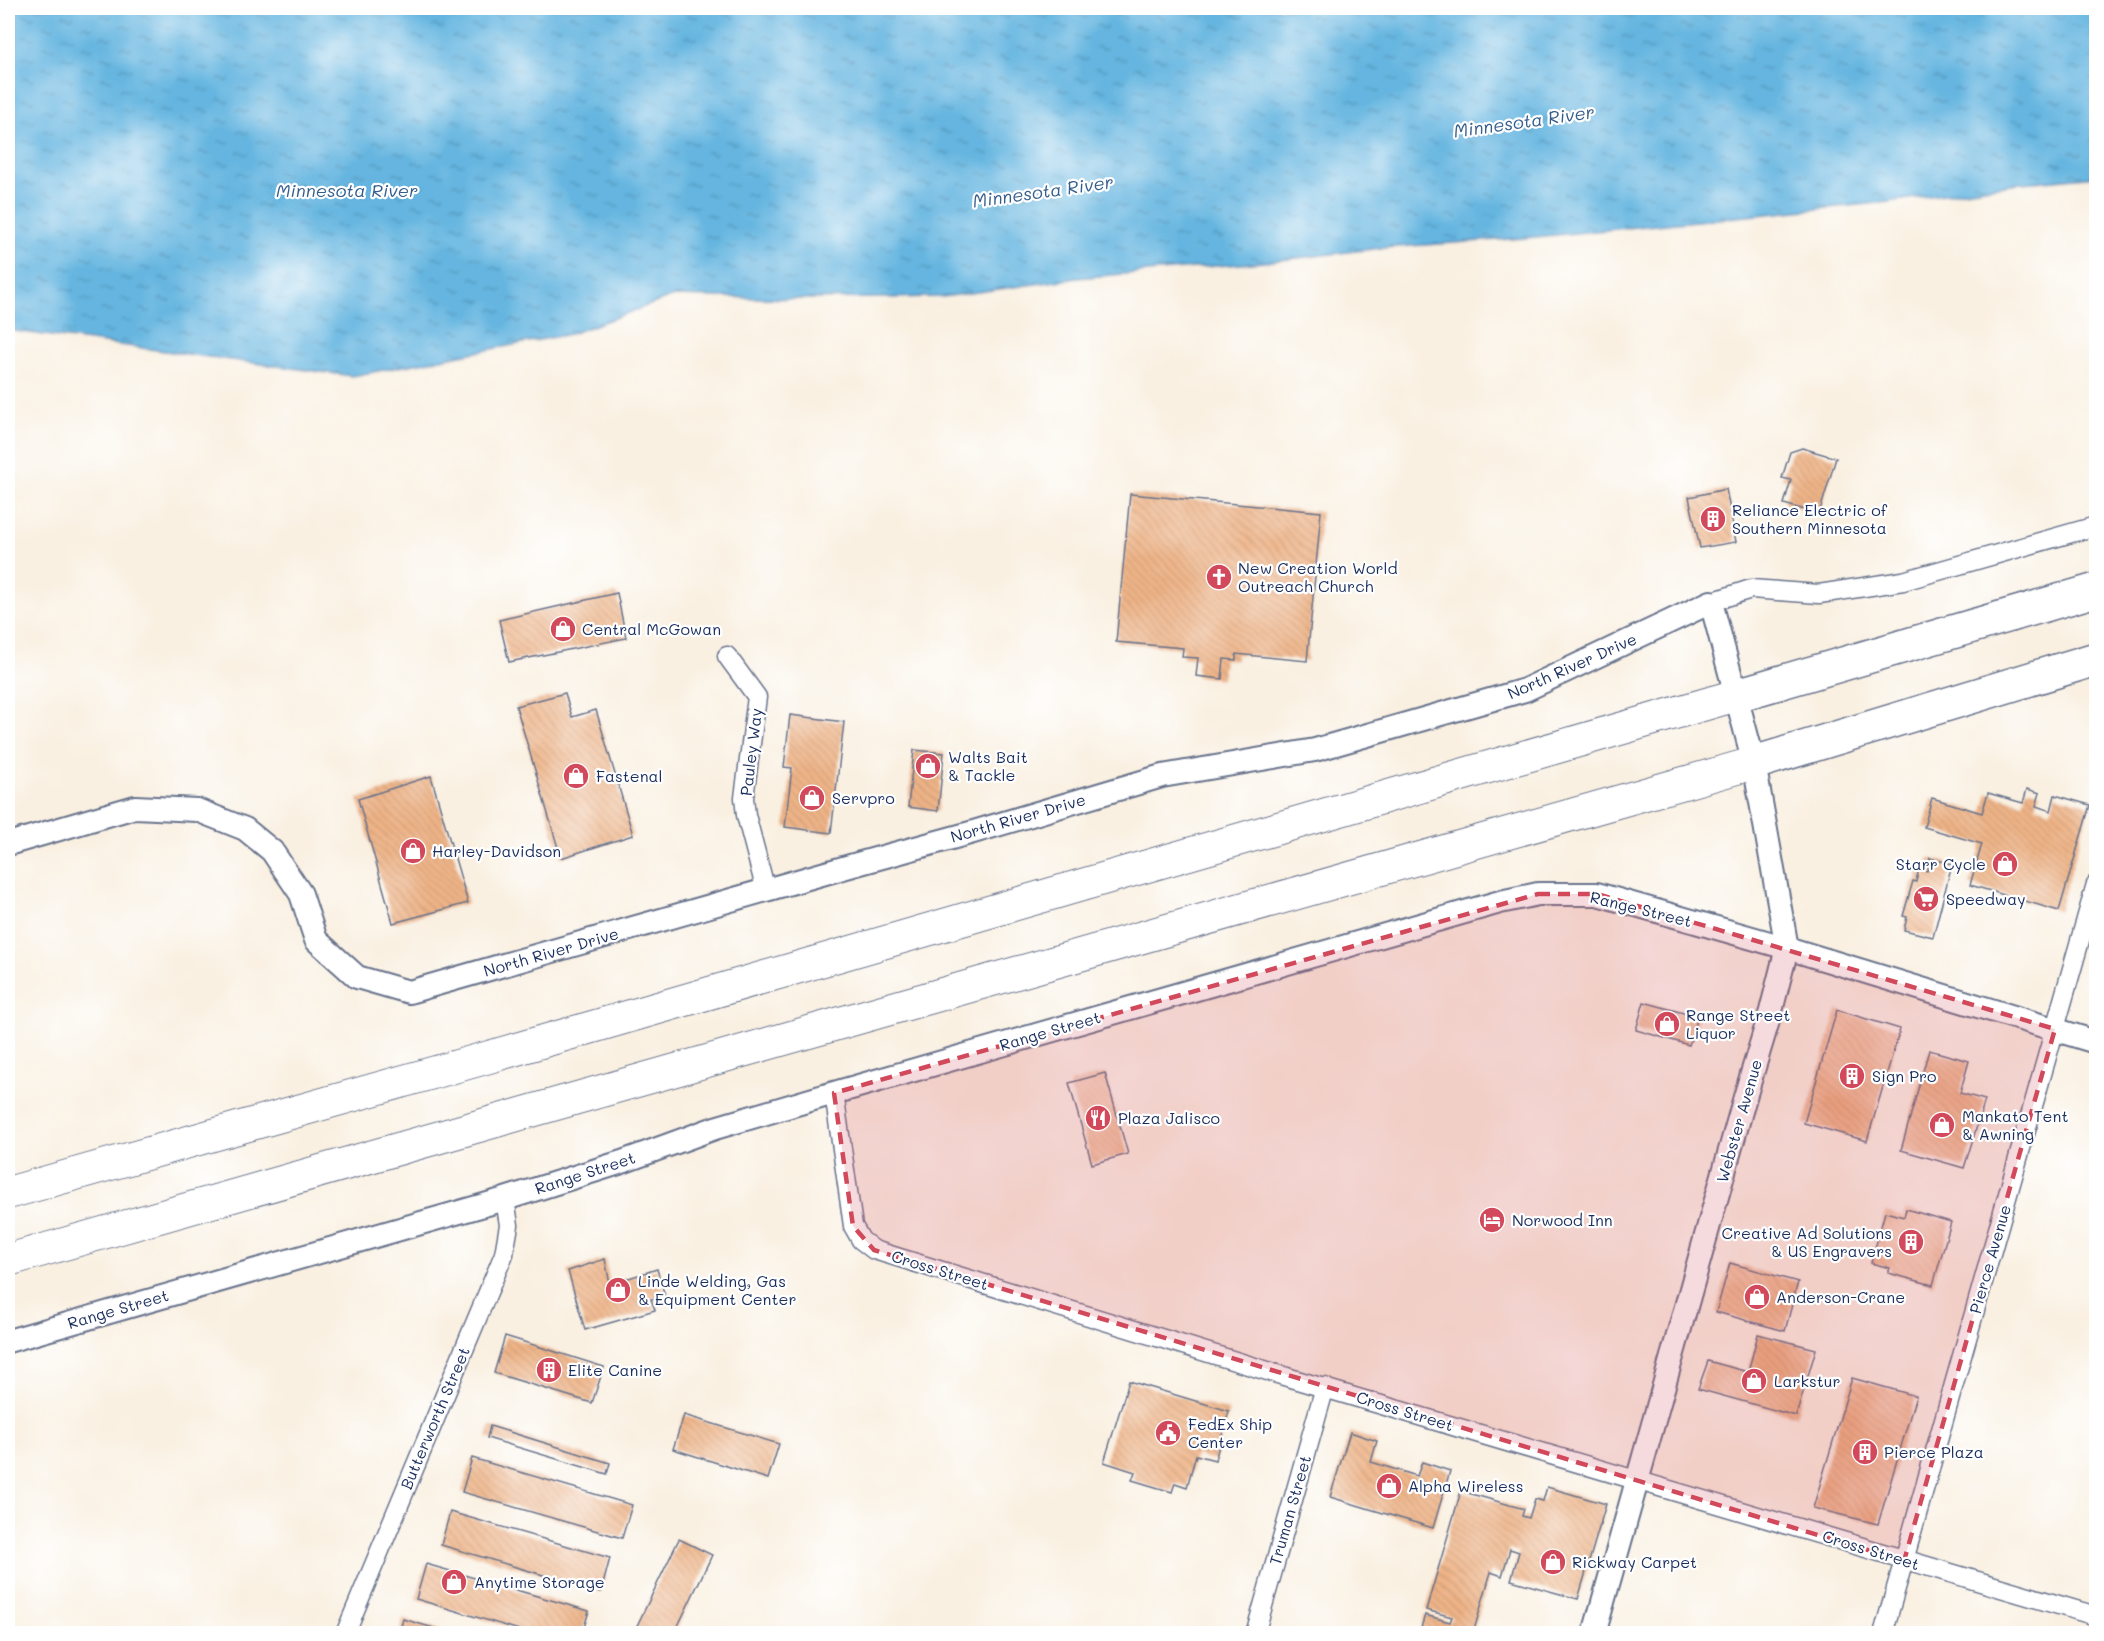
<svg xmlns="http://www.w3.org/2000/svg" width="2104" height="1641" font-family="Mali,sans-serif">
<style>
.water{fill:url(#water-ripples);stroke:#40729f;stroke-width:1.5}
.building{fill:url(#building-back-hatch)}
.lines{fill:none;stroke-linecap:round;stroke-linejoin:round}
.minor-casing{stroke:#69738c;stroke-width:21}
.tertiary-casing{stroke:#69738c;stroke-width:26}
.trunk-casing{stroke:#69738c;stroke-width:34}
.motorway-casing{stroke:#69738c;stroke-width:36}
.minor{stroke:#fff;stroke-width:18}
.tertiary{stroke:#fff;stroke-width:22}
.trunk{stroke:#fff;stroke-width:32}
.motorway{stroke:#fff;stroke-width:33}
.marked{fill:#d1495b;fill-opacity:0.2;stroke:#d1495b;stroke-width:4.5;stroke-dasharray:12 8;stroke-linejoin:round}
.labels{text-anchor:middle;stroke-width:4.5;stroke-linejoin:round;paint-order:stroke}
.poi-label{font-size:16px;fill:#1b2f5e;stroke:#fff;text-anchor:start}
.street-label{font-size:16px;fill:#1b2f5e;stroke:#fff}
.water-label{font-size:18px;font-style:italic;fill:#355e8c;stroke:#fff}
</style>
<defs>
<pattern id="water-ripples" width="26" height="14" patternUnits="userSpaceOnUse" patternTransform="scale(1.5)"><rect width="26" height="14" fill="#65b5e0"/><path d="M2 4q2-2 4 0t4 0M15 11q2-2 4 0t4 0" fill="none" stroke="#5294b9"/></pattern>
<pattern id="building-back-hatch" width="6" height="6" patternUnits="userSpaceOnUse" patternTransform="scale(1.5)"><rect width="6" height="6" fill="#efb487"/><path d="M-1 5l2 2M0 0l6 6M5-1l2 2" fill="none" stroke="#cc9b77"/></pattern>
</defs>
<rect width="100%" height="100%" fill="#fff"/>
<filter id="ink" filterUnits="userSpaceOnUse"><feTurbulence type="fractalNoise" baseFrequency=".0167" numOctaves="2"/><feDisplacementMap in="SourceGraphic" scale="12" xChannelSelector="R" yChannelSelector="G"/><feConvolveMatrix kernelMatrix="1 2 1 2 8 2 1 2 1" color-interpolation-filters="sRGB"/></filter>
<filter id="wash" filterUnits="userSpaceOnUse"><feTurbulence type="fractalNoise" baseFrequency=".008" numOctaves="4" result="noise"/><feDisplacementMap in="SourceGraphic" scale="24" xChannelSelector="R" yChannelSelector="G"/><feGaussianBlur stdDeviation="1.35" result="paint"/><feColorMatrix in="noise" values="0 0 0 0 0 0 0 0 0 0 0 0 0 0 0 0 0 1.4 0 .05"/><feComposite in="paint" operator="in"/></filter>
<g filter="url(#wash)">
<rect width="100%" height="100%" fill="#f9f0e1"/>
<path class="water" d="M 8,8 L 2096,8 L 2096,176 L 2011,184 L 1888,202 L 1525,238 L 1381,248 L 1263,262 L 1077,278 L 942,297 L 801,299 L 674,296 L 570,334 L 352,376 L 8,330 Z"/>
<g id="blocks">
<g class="building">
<path d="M 1802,448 L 1836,458 L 1819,514 L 1784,504 L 1791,480 L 1782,478 L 1790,452 Z"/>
<path d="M 1726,489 L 1736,542 L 1700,548 L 1689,497 Z"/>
<path d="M 1130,494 L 1321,512 L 1307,661 L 1236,654 L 1236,660 L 1224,659 L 1222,679 L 1196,676 L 1198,658 L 1182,657 L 1183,648 L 1116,642 Z"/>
<path d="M 617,593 L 626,638 L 509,662 L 499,620 Z"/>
<path d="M 565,693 L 572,717 L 596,710 L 633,835 L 561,858 L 516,706 Z"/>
<path d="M 790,715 L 844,722 L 831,833 L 785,827 L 792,768 L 784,767 Z"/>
<path d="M 914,750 L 944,753 L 938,811 L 908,807 Z"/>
<path d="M 431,776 L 468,903 L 393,923 L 358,799 Z"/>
<path d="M 2027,789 L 2040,793 L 2036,806 L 2051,811 L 2055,795 L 2090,805 L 2059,911 L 1970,885 L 1982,844 L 1924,827 L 1932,798 L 1982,813 L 1988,793 L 2023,803 Z"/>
<path d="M 1930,858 L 1952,864 L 1933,937 L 1904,930 L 1907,917 L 1903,916 L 1913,881 L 1916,882 L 1919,868 L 1927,871 Z"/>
<path d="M 1644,1002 L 1698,1017 L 1689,1045 L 1636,1030 Z"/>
<path d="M 1837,1010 L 1900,1029 L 1867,1141 L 1804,1123 Z"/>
<path d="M 1929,1050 L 1969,1061 L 1960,1093 L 1985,1100 L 1964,1168 L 1901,1150 Z"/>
<path d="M 1105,1073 L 1128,1154 L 1092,1164 L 1069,1083 Z"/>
<path d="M 1906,1209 L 1951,1222 L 1933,1285 L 1888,1273 L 1890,1268 L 1871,1263 L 1885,1212 L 1904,1217 Z"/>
<path d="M 605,1259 L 610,1284 L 657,1269 L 665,1296 L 651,1299 L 655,1310 L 585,1330 L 568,1271 Z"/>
<path d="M 1730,1263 L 1798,1282 L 1785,1331 L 1716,1312 Z"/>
<path d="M 1758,1334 L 1816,1349 L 1796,1416 L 1698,1389 L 1708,1361 L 1748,1372 Z"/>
<path d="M 505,1336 L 604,1367 L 592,1403 L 494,1373 Z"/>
<path d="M 1852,1378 L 1916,1396 L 1878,1524 L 1813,1508 Z"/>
<path d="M 1129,1381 L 1229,1411 L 1215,1460 L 1196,1455 L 1187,1487 L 1175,1483 L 1172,1492 L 1132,1480 L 1135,1472 L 1104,1462 Z"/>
<path d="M 684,1415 L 779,1444 L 768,1479 L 673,1449 Z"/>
<path d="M 490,1426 L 610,1463 L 607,1474 L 487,1438 Z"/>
<path d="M 1350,1432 L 1377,1441 L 1371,1462 L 1417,1476 L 1422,1462 L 1450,1471 L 1433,1528 L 1330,1497 Z"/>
<path d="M 472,1458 L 632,1505 L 622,1538 L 462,1492 Z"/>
<path d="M 1547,1487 L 1606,1504 L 1578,1599 L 1511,1580 L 1519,1552 L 1510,1549 L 1502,1576 L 1491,1572 L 1474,1630 L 1482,1634 L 1419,1634 L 1425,1615 L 1450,1622 L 1452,1617 L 1426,1610 L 1461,1491 L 1524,1509 L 1522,1516 L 1529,1518 L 1535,1499 L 1543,1501 Z"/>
<path d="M 450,1512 L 610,1558 L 601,1592 L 441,1545 Z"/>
<path d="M 679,1539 L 712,1555 L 674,1634 L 633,1634 Z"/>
<path d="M 426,1564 L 589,1611 L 582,1634 L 533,1634 L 416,1599 Z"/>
<path d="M 403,1619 L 451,1633 L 451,1634 L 399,1634 Z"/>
</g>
</g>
</g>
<g filter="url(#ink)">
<use href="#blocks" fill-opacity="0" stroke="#69738c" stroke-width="1.5"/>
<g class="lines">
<g class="minor-casing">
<g id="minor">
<path d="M 1711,602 L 1751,589 L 1819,594 L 1903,581 L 2096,526"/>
<path d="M 727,656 L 757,697 L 744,798 L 746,815 L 766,891"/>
<path d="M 834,1093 L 853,1226 L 861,1240 L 874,1250 L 1297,1380 L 2096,1616"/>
<path d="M 345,1634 L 504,1254 L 509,1225 L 505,1199"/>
<path d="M 1255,1634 L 1325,1387"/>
<path d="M 1883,1634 L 2096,884"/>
</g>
</g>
<g class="tertiary-casing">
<g id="tertiary">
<path d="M 8,844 L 135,807 L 197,810 L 245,829 L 272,851 L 301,894 L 316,940 L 357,977 L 409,992 L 857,864 L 970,833 L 1162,776 L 1315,750 L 1525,690 L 1711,602 L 1754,763 L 1787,948 L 1771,1011 L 1745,1097 L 1594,1634"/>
<path d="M 8,1341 L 505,1199 L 622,1162 L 715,1128 L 834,1093 L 1500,902 L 1538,894 L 1597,894 L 1787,948 L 2096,1042"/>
</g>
</g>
<g class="trunk-casing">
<g id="trunk">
<path d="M 8,1193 L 489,1057 L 1737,695"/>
<path d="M 8,1260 L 1754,763"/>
</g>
</g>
<g class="motorway-casing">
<g id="motorway">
<path d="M 1737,695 L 2096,590"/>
<path d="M 1754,763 L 2096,659"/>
</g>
</g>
<use href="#minor" class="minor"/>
<use href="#tertiary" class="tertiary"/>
<use href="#trunk" class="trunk"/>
<use href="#motorway" class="motorway"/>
</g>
</g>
<path class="marked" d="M 1538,894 L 1597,894 L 2055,1029 L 1904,1561 L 874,1250 L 853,1226 L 834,1093 Z"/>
<defs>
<g id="building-disc" transform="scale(1.35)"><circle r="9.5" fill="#d1495b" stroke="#fff"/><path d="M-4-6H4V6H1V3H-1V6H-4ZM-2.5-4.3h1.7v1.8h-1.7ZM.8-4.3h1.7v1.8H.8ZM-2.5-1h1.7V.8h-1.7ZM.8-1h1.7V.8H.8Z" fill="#fff"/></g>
<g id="church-disc" transform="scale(1.35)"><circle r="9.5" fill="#d1495b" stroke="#fff"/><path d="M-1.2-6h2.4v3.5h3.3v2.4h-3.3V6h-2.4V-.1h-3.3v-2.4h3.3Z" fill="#fff"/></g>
<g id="shop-disc" transform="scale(1.35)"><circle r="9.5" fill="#d1495b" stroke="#fff"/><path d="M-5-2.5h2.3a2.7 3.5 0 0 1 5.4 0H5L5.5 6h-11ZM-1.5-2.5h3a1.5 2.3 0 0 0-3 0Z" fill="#fff"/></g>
<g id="supermarket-disc" transform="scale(1.35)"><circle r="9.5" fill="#d1495b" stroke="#fff"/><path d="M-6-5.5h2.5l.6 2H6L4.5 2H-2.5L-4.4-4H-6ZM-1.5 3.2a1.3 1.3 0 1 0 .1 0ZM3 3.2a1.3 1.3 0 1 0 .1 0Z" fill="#fff"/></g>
<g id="restaurant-disc" transform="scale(1.35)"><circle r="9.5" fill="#d1495b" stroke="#fff"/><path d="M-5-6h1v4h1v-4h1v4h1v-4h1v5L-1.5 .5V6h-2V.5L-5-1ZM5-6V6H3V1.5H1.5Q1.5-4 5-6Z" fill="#fff"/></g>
<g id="hotel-disc" transform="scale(1.35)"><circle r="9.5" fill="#d1495b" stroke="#fff"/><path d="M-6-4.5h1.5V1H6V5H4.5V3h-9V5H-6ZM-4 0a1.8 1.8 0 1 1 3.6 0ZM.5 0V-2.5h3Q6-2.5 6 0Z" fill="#fff"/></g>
<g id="civic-disc" transform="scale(1.35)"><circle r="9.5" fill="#d1495b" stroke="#fff"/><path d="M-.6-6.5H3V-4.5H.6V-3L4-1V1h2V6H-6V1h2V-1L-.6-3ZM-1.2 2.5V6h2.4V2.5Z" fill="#fff"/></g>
</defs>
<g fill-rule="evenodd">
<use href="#building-disc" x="1713" y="519"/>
<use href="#church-disc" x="1219" y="577"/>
<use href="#shop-disc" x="563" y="629"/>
<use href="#shop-disc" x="928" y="766"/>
<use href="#shop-disc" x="576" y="776"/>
<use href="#shop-disc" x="812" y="798"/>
<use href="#shop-disc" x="413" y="851"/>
<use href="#shop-disc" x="2005" y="864"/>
<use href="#supermarket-disc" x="1926" y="899"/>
<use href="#shop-disc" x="1667" y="1024"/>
<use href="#building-disc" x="1852" y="1076"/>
<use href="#restaurant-disc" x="1098" y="1118"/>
<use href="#shop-disc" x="1942" y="1125"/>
<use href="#hotel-disc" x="1492" y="1220"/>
<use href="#building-disc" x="1911" y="1242"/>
<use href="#shop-disc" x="618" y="1290"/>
<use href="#shop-disc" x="1757" y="1297"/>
<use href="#building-disc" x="549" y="1370"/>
<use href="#shop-disc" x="1754" y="1381"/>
<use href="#civic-disc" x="1168" y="1433"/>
<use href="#building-disc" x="1865" y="1452"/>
<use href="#shop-disc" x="1389" y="1486"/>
<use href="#shop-disc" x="1553" y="1562"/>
<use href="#shop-disc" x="454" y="1582"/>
</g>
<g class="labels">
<g class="poi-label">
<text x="1732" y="516">Reliance Electric of<tspan x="1732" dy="18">Southern Minnesota</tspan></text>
<text x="1238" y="574">New Creation World<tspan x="1238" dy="18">Outreach Church</tspan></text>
<text x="582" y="635">Central McGowan</text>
<text x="948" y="763">Walts Bait<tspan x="948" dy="18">&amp; Tackle</tspan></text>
<text x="596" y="782">Fastenal</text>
<text x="832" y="804">Servpro</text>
<text x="432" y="857">Harley-Davidson</text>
<text x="1986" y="870" text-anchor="end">Starr Cycle</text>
<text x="1946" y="905">Speedway</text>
<text x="1686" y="1021">Range Street<tspan x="1686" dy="18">Liquor</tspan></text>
<text x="1872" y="1082">Sign Pro</text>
<text x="1962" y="1122">Mankato Tent<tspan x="1962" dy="18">&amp; Awning</tspan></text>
<text x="1118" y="1124">Plaza Jalisco</text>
<text x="1512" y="1226">Norwood Inn</text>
<text x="1892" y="1239" text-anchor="end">Creative Ad Solutions<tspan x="1892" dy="18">&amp; US Engravers</tspan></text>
<text x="638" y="1287">Linde Welding, Gas<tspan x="638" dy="18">&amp; Equipment Center</tspan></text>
<text x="1776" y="1303">Anderson-Crane</text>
<text x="568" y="1376">Elite Canine</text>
<text x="1774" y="1387">Larkstur</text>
<text x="1188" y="1430">FedEx Ship<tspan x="1188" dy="18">Center</tspan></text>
<text x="1884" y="1458">Pierce Plaza</text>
<text x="1408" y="1492">Alpha Wireless</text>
<text x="1572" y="1568">Rickway Carpet</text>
<text x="474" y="1588">Anytime Storage</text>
</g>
<g class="street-label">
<text transform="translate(1572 666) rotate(-24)" y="6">North River Drive</text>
<text transform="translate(751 752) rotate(-83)" y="6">Pauley Way</text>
<text transform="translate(1018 818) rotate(-16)" y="6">North River Drive</text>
<text transform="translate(1641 909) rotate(14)" y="6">Range Street</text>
<text transform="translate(551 952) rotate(-16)" y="6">North River Drive</text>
<text transform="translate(1050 1031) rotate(-16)" y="6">Range Street</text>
<text transform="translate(1739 1121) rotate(-74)" y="6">Webster Avenue</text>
<text transform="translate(585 1173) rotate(-18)" y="6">Range Street</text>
<text transform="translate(1990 1259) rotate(-74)" y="6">Pierce Avenue</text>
<text transform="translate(940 1270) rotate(17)" y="6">Cross Street</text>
<text transform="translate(118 1309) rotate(-16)" y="6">Range Street</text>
<text transform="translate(1405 1411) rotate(17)" y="6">Cross Street</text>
<text transform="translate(435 1418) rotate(-67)" y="6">Butterworth Street</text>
<text transform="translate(1290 1510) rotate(-74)" y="6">Truman Street</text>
<text transform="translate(1871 1550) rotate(17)" y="6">Cross Street</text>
</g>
<g class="water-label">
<text transform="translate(1524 122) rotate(-8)" y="6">Minnesota River</text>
<text x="347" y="197">Minnesota River</text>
<text transform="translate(1043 192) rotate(-8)" y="6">Minnesota River</text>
</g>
</g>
<rect width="2104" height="1641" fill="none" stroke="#fff" stroke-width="30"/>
</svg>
